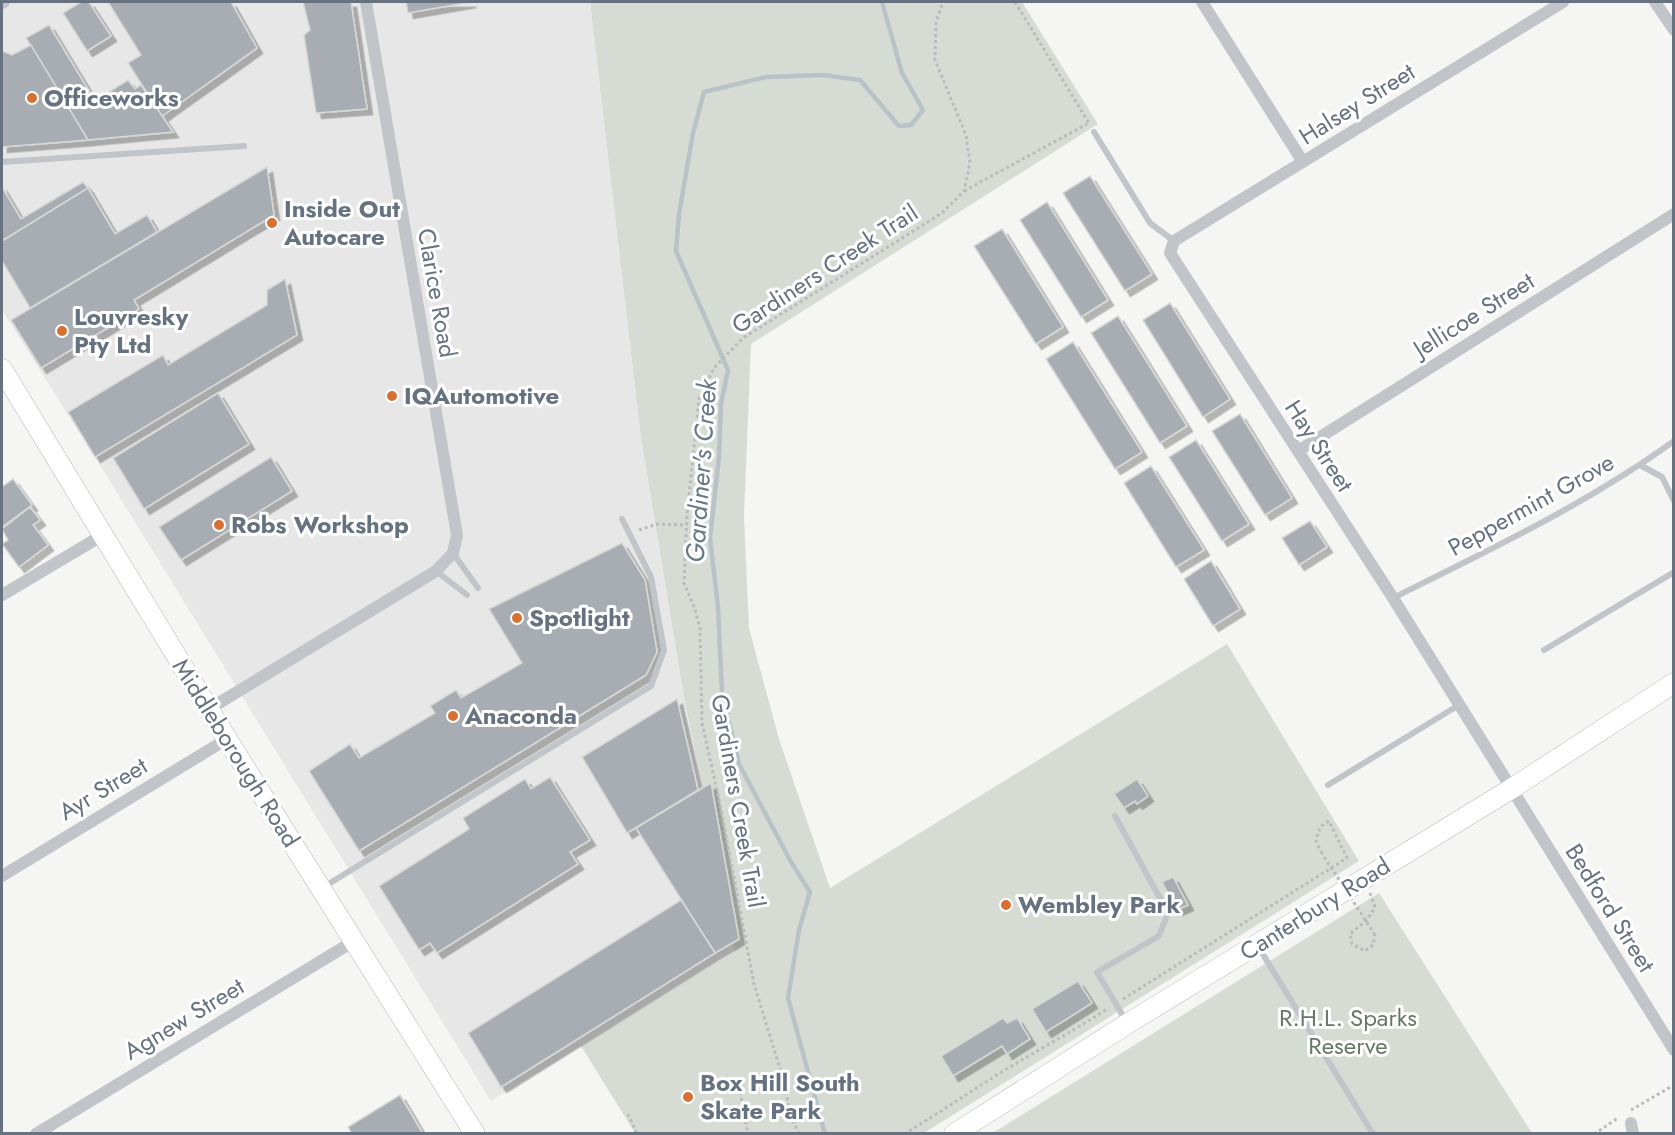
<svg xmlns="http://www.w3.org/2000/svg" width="1675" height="1135" font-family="Jost,sans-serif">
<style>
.built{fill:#e6e7e6}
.green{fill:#d6dcd4}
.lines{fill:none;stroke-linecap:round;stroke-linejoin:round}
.stream{stroke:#b9c2c7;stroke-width:4.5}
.building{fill:#a8adb4;stroke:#d7d7d5;stroke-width:1.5;filter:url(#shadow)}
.primary-casing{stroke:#b3b6ba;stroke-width:21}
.path{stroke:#b9bbbe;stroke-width:3;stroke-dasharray:3 3;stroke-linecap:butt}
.service{stroke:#c1c4c8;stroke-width:6}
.minor{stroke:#c1c4c8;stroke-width:12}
.primary{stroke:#fff;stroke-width:20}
.path-bridge{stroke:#b9bbbe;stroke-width:3;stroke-dasharray:3 3;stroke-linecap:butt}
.poi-dot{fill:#d67133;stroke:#fff;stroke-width:2}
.labels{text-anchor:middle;stroke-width:6;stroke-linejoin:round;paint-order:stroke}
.poi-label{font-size:24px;font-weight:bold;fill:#677281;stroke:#fff;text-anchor:start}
.street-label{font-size:24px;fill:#677281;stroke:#fff}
.park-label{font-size:24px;fill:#667965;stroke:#fff}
.water-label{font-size:26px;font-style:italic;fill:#687985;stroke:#fff}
</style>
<defs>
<filter id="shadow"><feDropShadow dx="5.5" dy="5.5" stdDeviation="0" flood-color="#0004"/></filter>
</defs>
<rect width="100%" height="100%" fill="#f5f6f3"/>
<path class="built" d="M 2,2 L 590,2 L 641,438 L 683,691 L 735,951 L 491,1101 L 95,457 L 2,310 Z"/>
<g class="green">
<path d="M 590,2 L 1022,2 L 1098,124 L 751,344 L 744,516 L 749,628 L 779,739 L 830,888 L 1227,644 L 1359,861 L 924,1133 L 635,1133 L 581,1046 L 735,951 L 683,691 L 641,438 Z"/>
<path d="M 1379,893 L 1532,1133 L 991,1134 Z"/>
</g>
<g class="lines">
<path class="stream" d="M 825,1134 L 788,998 L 799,930 L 810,892 L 791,862 L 739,764 L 722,693 L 718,607 L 710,538 L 719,457 L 721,404 L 728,370 L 676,251 L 679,214 L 693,133 L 704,92 L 766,77 L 823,75 L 860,80 L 899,126 L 911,125 L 923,110 L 902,73 L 882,2"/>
</g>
<g class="building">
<path d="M 81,2 L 89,2 L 111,36 L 87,51 L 63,13 Z"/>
<path d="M 108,2 L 231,2 L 257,48 L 162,116 L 128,63 L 141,55 Z"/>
<path d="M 303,2 L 351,2 L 367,109 L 316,113 L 304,35 L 310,30 Z"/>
<path d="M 406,2 L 471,2 L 408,13 Z"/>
<path d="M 49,25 L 95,101 L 128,80 L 135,89 L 141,85 L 173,132 L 88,140 L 26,38 Z"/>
<path d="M 31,45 L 88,140 L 2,147 L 2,51 L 12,55 Z"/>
<path d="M 267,167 L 274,215 L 134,300 L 139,309 L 41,368 L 11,320 Z"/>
<path d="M 1090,176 L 1152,274 L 1125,291 L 1063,193 Z"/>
<path d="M 83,182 L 88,188 L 2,241 L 2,187 L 21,219 Z"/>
<path d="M 88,188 L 115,234 L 147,215 L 157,232 L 30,308 L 2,261 L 2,241 Z"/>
<path d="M 1047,202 L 1108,300 L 1081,317 L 1020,220 Z"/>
<path d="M 1002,229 L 1063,327 L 1036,344 L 974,246 Z"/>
<path d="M 285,279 L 297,335 L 95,457 L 68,412 L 163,355 L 168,365 L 267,305 L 267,290 Z"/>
<path d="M 1170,303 L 1230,399 L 1203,417 L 1143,320 Z"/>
<path d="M 1118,316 L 1187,426 L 1160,443 L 1091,333 Z"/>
<path d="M 1073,342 L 1142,452 L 1115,469 L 1046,359 Z"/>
<path d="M 218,393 L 249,444 L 144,509 L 113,458 Z"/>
<path d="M 1240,414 L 1292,498 L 1265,515 L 1212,431 Z"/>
<path d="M 1196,440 L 1249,524 L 1222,541 L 1169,457 Z"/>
<path d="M 271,457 L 292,491 L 181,560 L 159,527 Z"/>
<path d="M 1151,466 L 1204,550 L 1176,567 L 1124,483 Z"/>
<path d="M 13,479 L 32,505 L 2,527 L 2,487 Z"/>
<path d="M 30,507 L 40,520 L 33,525 L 48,545 L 19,567 L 2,544 L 8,540 L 2,529 Z"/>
<path d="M 1310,521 L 1327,547 L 1299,565 L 1282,538 Z"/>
<path d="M 622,543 L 645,580 L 657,652 L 646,675 L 359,851 L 309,771 L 350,744 L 359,758 L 435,713 L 430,706 L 456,690 L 461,698 L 522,663 L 489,609 Z"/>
<path d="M 1211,561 L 1240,609 L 1213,626 L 1184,579 Z"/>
<path d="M 677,699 L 698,790 L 627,833 L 582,757 Z"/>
<path d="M 550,777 L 590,840 L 570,852 L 578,864 L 437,953 L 430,943 L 419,950 L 379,886 L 469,829 L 463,818 L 525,779 L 531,789 Z"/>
<path d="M 1137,779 L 1148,796 L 1137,804 L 1135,801 L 1124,808 L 1114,794 Z"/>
<path d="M 711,783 L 739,939 L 715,953 L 636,828 Z"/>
<path d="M 1173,877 L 1188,905 L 1177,910 L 1162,882 Z"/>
<path d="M 681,900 L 715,953 L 501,1087 L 468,1033 Z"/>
<path d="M 1078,981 L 1092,1003 L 1046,1032 L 1032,1009 Z"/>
<path d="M 1003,1018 L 1007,1023 L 1017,1018 L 1030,1039 L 1007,1054 L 1002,1046 L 953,1076 L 941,1056 Z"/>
<path d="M 400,1095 L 423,1134 L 352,1134 L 348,1127 Z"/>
</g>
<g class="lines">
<g class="primary-casing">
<g id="primary">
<path d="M 2,369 L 227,739 L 475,1134"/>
<path d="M 954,1134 L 1127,1024 L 1511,789 L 1674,683"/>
</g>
</g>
<g class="path">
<path d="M 1015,2 L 1089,123"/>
<path d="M 964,191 L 1087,124"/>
<path d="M 639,530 L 657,524 L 685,525"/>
<path d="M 1370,893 L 1375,907 L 1367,920 L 1350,934 L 1352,944 L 1365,951 L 1373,945 L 1375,935"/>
<path d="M 1123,999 L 1347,858 L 1329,821 L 1320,827 L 1316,841 L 1321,852"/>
<path d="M 739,1086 L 747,1129 L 743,1134"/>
<path d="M 1631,1110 L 1674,1085"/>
<path d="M 628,1114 L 637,1134"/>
<path d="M 799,1134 L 790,1114 L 785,1085 L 754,984 L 720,804 L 702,723 L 700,629 L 695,609 L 684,583 L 687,515 L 699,399 L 714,368 L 743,338 L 942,213 L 964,191 L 970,163 L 966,135 L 935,60 L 936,22 L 943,2"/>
<path d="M 904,1134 C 946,1109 985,1081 1027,1057 C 1054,1041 1081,1026 1107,1009"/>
<path d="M 1594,1134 L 1618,1118"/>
</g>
<g class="service">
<path d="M 1094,132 L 1150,223 L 1174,241"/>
<path d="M 2,162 L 244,146"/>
<path d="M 1640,465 L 1662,477 L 1674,501"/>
<path d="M 453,553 L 478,588"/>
<path d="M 436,571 L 467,595"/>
<path d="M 1393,598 C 1489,550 1587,504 1674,441"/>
<path d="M 1544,650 L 1674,572"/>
<path d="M 1328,785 L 1459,705"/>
<path d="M 1115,816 L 1168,913 L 1159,936 L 1097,972 L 1126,1021"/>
<path d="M 322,888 L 651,686 L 664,650 L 651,577 L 622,519"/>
<path d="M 1259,948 L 1373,1134"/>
</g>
<g class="minor">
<path d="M 1202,2 L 1303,162"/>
<path d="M 1563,2 L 1174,241 L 1170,253 L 1393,598 L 1674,1050"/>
<path d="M 1655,2 L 1674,30"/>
<path d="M 2,3 L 4,2"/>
<path d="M 1298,451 L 1674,214"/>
<path d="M 2,595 L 103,535"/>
<path d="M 209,709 L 436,571 L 453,553 L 457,535 L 366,2"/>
<path d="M 2,876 L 227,739"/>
<path d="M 1631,1123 L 1633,1134"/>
<path d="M 36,1134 L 354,941"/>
</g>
<use href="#primary" class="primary"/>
<path class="path-bridge" d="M 1321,852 L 1375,935"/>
</g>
<g class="poi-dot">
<circle cx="32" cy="98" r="6"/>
<circle cx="272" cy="223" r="6"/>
<circle cx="62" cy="331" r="6"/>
<circle cx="392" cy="396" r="6"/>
<circle cx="219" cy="525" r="6"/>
<circle cx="517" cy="618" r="6"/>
<circle cx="453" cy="716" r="6"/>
<circle cx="1006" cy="905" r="6"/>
<circle cx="688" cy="1097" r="6"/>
</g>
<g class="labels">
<g class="poi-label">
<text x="44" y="106">Officeworks</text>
<text x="284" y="217">Inside Out<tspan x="284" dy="28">Autocare</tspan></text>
<text x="74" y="325">Louvresky<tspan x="74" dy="28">Pty Ltd</tspan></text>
<text x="404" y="404">IQAutomotive</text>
<text x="231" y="533">Robs Workshop</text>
<text x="529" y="626">Spotlight</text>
<text x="465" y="724">Anaconda</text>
<text x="1018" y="913">Wembley Park</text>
<text x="700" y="1091">Box Hill South<tspan x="700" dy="28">Skate Park</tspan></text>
</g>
<g class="street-label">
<text transform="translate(1357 104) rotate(-32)" y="8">Halsey Street</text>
<text transform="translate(825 269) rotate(-33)" y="8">Gardiners Creek Trail</text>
<text transform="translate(437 293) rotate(80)" y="8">Clarice Road</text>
<text transform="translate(1474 315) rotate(-32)" y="8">Jellicoe Street</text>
<text transform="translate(1319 446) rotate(57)" y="8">Hay Street</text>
<text transform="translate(1531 505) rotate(-29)" y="8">Peppermint Grove</text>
<text transform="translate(236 753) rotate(58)" y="8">Middleborough Road</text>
<text transform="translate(103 789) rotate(-31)" y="8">Ayr Street</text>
<text transform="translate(738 801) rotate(80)" y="8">Gardiners Creek Trail</text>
<text transform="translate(1610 908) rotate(58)" y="8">Bedford Street</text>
<text transform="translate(1315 909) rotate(-32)" y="8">Canterbury Road</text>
<text transform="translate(184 1019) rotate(-31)" y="8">Agnew Street</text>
</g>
<g class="park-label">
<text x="1348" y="1026">R.H.L. Sparks<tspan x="1348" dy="28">Reserve</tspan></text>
</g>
<g class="water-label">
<text transform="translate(701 471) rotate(-86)" y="9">Gardiner's Creek</text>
</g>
</g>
<rect width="1675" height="1135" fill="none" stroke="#677281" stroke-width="6"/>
</svg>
